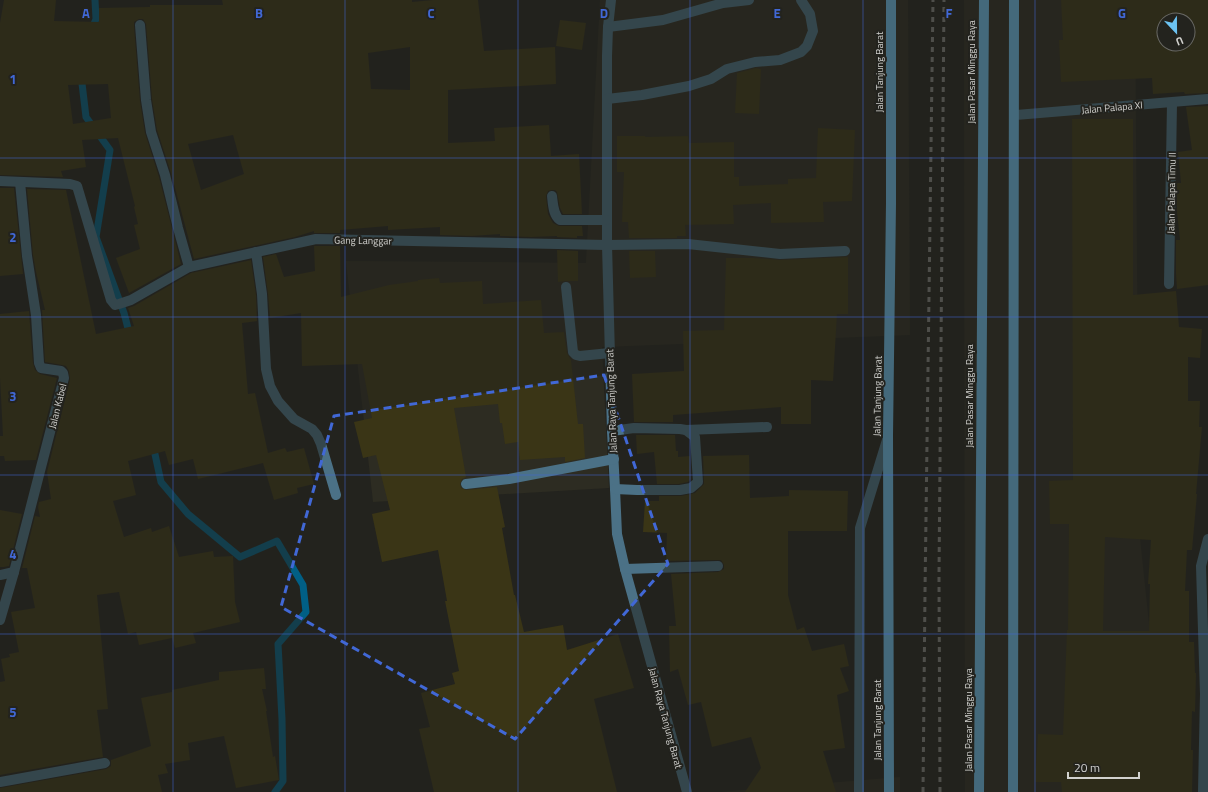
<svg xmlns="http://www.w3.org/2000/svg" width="1208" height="792" font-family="'Titillium Web',sans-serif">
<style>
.built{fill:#2d2c22}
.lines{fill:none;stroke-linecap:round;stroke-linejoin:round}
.stream{stroke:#015f85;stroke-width:7}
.building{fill:#3a3516;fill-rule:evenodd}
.minor{stroke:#4b7186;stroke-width:10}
.major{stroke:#6ebfed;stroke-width:10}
.rail{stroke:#848480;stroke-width:3;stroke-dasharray:5 5;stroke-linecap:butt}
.marked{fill:none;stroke:#4168d6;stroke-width:3;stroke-dasharray:8 5;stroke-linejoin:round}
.grid{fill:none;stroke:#4168d6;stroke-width:1;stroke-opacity:0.55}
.labels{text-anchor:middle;stroke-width:4;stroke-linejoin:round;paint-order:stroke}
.street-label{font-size:10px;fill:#d2d2cf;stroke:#23231e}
.grid-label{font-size:13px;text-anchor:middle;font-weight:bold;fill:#4168d6;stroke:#23231e;stroke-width:4;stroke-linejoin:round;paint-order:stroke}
</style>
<rect width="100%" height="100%" fill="#23231e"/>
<g class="built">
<path d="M 600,0 L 908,0 L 910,335 L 602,347 L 609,488 L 373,502 L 346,261 L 586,263 Z"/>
<path d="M 964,0 L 1135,0 L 1139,529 L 1155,681 L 1154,792 L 965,792 Z"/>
<path d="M 900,777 L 900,792 L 720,792 Z"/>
</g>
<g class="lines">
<g class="stream">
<path d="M 91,31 L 96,19 L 95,0"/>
<path d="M 81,75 L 86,117 L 110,150 L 96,237 L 124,313 L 130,336"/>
<path d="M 153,445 L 161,482 L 188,514 L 240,557 L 277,541 L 303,585 L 306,612 L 278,644 L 282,719 L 283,781 L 275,792"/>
</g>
</g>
<g class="building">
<path d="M 4,0 L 56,0 L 54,21 L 99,22 L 99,8 L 150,7 L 150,5 L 223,5 L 222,0 L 412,0 L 412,2 L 433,0 L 478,0 L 484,51 L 555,47 L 556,84 L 448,90 L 448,143 L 495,141 L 494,128 L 549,125 L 551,156 L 579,154 L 582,214 L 563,214 L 560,208 L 557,192 L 555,190 L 552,190 L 548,191 L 546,196 L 548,214 L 553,223 L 559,226 L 582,226 L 583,236 L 577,236 L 577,238 L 557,237 L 557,236 L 531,237 L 500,236 L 500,234 L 472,236 L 440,235 L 440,227 L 388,230 L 388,226 L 340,230 L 340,233 L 314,233 L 314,231 L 295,237 L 194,259 L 171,173 L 157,130 L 152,99 L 146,24 L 143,19 L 139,19 L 134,22 L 134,26 L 140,101 L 145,133 L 159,177 L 181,264 L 129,293 L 116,258 L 140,249 L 134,225 L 138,224 L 134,207 L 135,206 L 118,138 L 82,140 L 86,167 L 61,171 L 63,177 L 0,175 L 0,23 ZM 410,47 L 410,90 L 371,89 L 368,53 ZM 108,84 L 111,118 L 73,124 L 68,85 ZM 233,135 L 244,174 L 201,190 L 188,144 Z"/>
<path d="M 1061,0 L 1208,0 L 1208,93 L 1185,94 L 1184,92 L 1153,94 L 1152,78 L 1061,82 L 1059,40 L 1063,40 ZM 1164,20 L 1188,20 L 1188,44 L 1164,44 Z"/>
<path d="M 560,20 L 586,23 L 582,50 L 556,46 Z"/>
<path d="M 756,68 L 761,69 L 759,114 L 735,113 L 737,73 Z"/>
<path d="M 1208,106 L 1208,285 L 1177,289 L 1176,274 L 1176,240 L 1180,240 L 1177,212 L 1177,183 L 1181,183 L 1178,152 L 1192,150 L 1186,107 Z"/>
<path d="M 1072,119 L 1133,119 L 1133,295 L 1176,291 L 1179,327 L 1202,329 L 1200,358 L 1188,357 L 1188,401 L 1200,401 L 1199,427 L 1202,427 L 1196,494 L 1197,494 L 1192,550 L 1187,550 L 1185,591 L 1189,591 L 1189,642 L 1194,642 L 1195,673 L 1196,673 L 1195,712 L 1192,711 L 1191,750 L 1193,750 L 1192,792 L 1062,792 L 1061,782 L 1035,782 L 1038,734 L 1063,735 L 1067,630 L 1068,630 L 1069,524 L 1050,524 L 1049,481 L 1073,480 ZM 1105,537 L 1151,540 L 1148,584 L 1150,584 L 1149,631 L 1103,631 Z"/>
<path d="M 818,128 L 855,130 L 852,201 L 823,202 L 824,222 L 771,223 L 771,203 L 733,205 L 734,224 L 685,225 L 686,236 L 677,236 L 677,238 L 629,238 L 628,222 L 622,222 L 624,172 L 617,172 L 617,136 L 645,136 L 645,137 L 688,136 L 689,143 L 734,142 L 734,177 L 739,177 L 739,186 L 788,184 L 788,179 L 816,178 Z"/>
<path d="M 0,188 L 14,188 L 23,274 L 0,276 Z"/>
<path d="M 27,189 L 66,190 L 96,334 L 134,326 L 128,308 L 134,306 L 191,273 L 251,260 L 256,295 L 257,321 L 242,323 L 248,394 L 255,393 L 268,453 L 285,448 L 287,452 L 304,448 L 314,484 L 297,488 L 298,493 L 274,500 L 263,463 L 198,479 L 193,459 L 169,465 L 165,451 L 128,461 L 136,495 L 113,501 L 124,537 L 151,528 L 152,532 L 169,526 L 179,557 L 213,551 L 214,557 L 233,556 L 235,602 L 240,622 L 193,633 L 196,643 L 175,648 L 172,638 L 139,645 L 136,632 L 128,634 L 119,592 L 97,595 L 108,709 L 97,710 L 103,757 L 0,775 L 0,682 L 5,681 L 1,659 L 10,657 L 9,654 L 19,652 L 11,612 L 35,608 L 27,568 L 22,568 L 35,516 L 40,517 L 38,507 L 39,502 L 51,499 L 47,472 L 70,379 L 69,371 L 66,366 L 62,365 L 45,362 L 42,310 L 45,310 L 36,272 L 33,255 Z"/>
<path d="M 314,246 L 340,246 L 341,297 L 389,285 L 418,281 L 418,280 L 439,278 L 440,283 L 482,281 L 483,304 L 541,300 L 544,333 L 564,332 L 567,353 L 571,360 L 578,424 L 583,424 L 585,458 L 565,462 L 565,457 L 520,460 L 518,442 L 505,444 L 502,423 L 500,423 L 498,404 L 454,408 L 466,477 L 462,479 L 460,484 L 461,488 L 466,490 L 497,487 L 505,527 L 502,528 L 514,595 L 515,595 L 524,632 L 563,625 L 567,650 L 618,634 L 634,688 L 594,699 L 617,792 L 434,792 L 419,729 L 430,727 L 421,693 L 455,684 L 452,673 L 459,671 L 445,601 L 447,601 L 438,550 L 382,562 L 372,514 L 390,510 L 376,455 L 363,458 L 354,422 L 372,418 L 362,364 L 302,366 L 301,313 L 270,318 L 268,294 L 263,257 L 276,254 L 284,277 L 315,271 Z"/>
<path d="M 557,250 L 578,251 L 578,281 L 566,281 L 558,282 Z"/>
<path d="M 629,251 L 655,251 L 656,277 L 630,278 Z"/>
<path d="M 848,257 L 848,314 L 837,314 L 833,381 L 811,380 L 811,424 L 781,424 L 781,407 L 673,415 L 673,422 L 634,422 L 632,374 L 684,371 L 683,331 L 724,330 L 726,258 L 754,258 L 780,260 Z"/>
<path d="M 29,311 L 33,363 L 35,370 L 40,374 L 57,378 L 36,460 L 5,461 L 4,456 L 0,456 L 0,436 L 3,436 L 0,378 L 0,314 Z"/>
<path d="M 636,435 L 675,435 L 676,451 L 678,451 L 678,457 L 690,456 L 691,479 L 688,482 L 679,484 L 657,484 L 654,452 L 637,454 Z"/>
<path d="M 749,455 L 750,498 L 789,496 L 789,490 L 848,491 L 847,531 L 788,531 L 788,595 L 797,630 L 804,627 L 812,651 L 844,644 L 849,666 L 840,668 L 849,691 L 837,695 L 845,748 L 823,751 L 836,792 L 745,792 L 761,768 L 751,737 L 712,747 L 701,702 L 688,705 L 678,669 L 670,672 L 669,626 L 676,626 L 671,574 L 718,572 L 724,569 L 724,565 L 721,560 L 718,560 L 666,561 L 667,533 L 643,532 L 645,501 L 659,501 L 659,496 L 681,496 L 695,493 L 704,484 L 703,456 Z"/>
<path d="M 0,510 L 22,514 L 9,566 L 4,567 L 0,567 Z"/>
<path d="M 264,668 L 266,689 L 262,689 L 267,711 L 266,711 L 273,757 L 275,756 L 279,780 L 236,788 L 224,736 L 188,743 L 190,760 L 165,764 L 168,773 L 158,775 L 162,792 L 0,792 L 0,788 L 106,769 L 111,766 L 111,760 L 151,746 L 141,698 L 172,692 L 172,690 L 219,680 L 219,672 Z"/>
</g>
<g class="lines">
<g class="minor">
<path d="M 611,0 L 608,27 L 607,56 L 607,245 L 612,431 L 615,489 L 617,534 L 625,569 L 687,792"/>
<path d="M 140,25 L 146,100 L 151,132 L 165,175 L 178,228 L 189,267"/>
<path d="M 608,27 L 663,20 L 723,3 L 749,0"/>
<path d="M 607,99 L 642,95 L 689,86 L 711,79 L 727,69 L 755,62 L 780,60 L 801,52 L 807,46 L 813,31 L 810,14 L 801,0"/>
<path d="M 1015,115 L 1208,99"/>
<path d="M 0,181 L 70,184 L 77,186 L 111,300 L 115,305 L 119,304 L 131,300 L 189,267 L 316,239 L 607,245 L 688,244 L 780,254 L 845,251"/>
<path d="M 552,196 C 553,204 553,215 560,220 L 606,220"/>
<path d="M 256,252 L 262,294 L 266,369 L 270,386 L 278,401 L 294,419 L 312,429 L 317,435 L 321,444 L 336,495"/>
<path d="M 1169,284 L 1172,103"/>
<path d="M 566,287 L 573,352 L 576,355 L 580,356 L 610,353"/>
<path d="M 686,430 L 767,427"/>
<path d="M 612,431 L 634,428 L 680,429 L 686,430 L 695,437 L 698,482 L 691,488 L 680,490 L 637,490 L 615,489"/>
<path d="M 466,484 L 509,479 L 614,459"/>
<path d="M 625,569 L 718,566"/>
<path d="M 0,575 L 14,572"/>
<path d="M 0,620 L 14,572 L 64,378 L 63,373 L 61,371 L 41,368 L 39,363 L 36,315 L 27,256 L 20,182"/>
<path d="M 0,782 L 105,763"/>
<path d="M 859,792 L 860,528 L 887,440"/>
<path d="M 1203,792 L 1205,694 L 1201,566 L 1208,539"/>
</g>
<g class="major">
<path d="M 889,792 L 888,435 L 891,203 L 891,0"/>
<path d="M 979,792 L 984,0"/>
<path d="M 1013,792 L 1014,0"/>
</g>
<g class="rail">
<path d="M 923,792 L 925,592 L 933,0"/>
<path d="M 940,792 L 939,577 L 944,0"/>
</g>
</g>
<path d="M0 0H1208V792H0ZM 604,375 L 668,564 L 515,739 L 281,607 L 334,416 Z" fill="#23231e" fill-opacity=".55" fill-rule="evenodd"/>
<path class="marked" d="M 604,375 L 668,564 L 515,739 L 281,607 L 334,416 Z"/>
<path class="grid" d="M 173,0 L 173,792M 345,0 L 345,792M 518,0 L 518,792M 690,0 L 690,792M 863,0 L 863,792M 1035,0 L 1035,792M 0,158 L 1208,158M 0,317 L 1208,317M 0,475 L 1208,475M 0,634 L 1208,634"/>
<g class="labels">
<g class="street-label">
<text transform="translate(879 72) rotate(-90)" y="4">Jalan Tanjung Barat</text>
<text transform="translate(971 72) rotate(-90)" y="4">Jalan Pasar Minggu Raya</text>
<text transform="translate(1112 107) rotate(-5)" y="4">Jalan Palapa XI</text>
<text transform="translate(1171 193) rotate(-89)" y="4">Jalan Palapa Timu II</text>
<text transform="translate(363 240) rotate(1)" y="4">Gang Langgar</text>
<text transform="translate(877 396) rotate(-89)" y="4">Jalan Tanjung Barat</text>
<text transform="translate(969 396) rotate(-90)" y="4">Jalan Pasar Minggu Raya</text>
<text transform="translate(611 401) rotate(-92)" y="4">Jalan Raya Tanjung Barat</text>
<text transform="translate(57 406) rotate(-76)" y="4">Jalan Kabel</text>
<text transform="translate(666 718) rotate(75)" y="4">Jalan Raya Tanjung Barat</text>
<text transform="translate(877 720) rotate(-90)" y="4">Jalan Tanjung Barat</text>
<text transform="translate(968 720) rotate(-90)" y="4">Jalan Pasar Minggu Raya</text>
</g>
</g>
<g class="grid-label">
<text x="86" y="18">A</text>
<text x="259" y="18">B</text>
<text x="431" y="18">C</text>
<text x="604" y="18">D</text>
<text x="777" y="18">E</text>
<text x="949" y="18">F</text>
<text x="1122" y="18">G</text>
<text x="13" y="84">1</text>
<text x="13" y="242">2</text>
<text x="13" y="401">3</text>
<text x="13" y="559">4</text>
<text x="13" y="717">5</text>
</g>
<g transform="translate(1176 32) rotate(158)"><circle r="19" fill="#23231e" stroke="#696965"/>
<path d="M0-3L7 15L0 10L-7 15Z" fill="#6cc3f2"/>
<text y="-6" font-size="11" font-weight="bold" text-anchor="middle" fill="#d2d2cf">U</text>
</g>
<path d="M1068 772v6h71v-6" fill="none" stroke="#d2d2cf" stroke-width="2"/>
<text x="1074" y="772" font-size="12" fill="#d2d2cf" stroke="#23231e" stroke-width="3" paint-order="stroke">20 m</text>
</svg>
